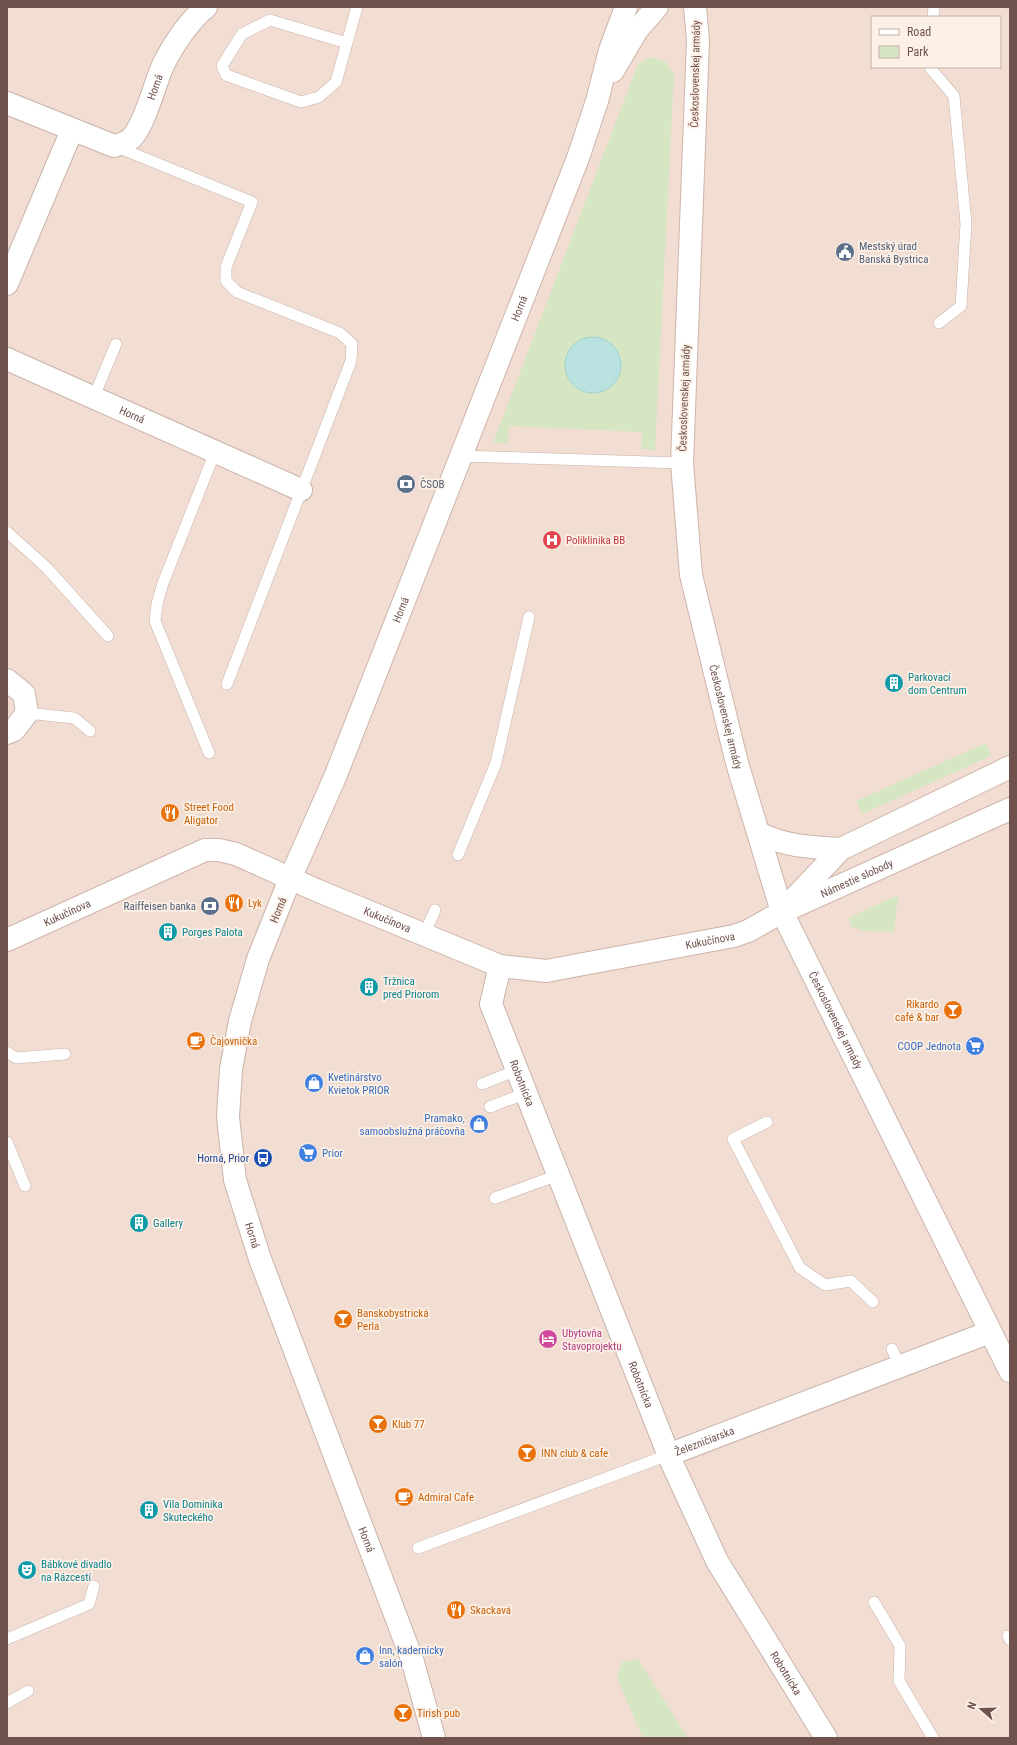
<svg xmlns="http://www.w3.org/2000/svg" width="1017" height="1745" font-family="'Roboto Condensed',sans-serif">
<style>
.residential{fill:#f1ddd1;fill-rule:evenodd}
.green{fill:#d6e6c2}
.water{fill:#b8e1e0;stroke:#a0d2d2}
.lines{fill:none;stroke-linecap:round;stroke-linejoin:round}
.lane-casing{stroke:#c9b3aa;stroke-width:12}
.street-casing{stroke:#c9b3aa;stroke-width:24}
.secondary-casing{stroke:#ceb4aa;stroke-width:24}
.lane{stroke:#fff;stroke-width:11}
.street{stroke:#fff;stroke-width:22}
.secondary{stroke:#fff;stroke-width:22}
.labels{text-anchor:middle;stroke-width:3.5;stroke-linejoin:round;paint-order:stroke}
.street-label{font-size:11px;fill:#6f524b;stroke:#fdf1e7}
.service-label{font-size:11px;fill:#4e5e75;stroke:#fdf1e7;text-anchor:start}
.health-label{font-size:11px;fill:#be3a42;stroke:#fdf1e7;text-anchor:start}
.culture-label{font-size:11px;fill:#0d838f;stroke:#fdf1e7;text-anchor:start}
.food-label{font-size:11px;fill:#c56008;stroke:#fdf1e7;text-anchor:start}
.shop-label{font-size:11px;fill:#366cbe;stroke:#fdf1e7;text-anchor:start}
.transit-label{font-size:11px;fill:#164399;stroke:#fdf1e7;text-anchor:end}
.hotel-label{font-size:11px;fill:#b23c85;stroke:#fdf1e7;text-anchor:start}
</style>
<rect width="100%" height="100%" fill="#faede2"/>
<path class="residential" d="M 7,7 L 1010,7 L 1010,1738 L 7,1738 ZM 872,17 L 1000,17 L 1000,67 L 872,67 Z"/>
<g class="green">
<path d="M 650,57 L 666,62 L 674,75 L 655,450 L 641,449 L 642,432 L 509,426 L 508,443 L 493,443 L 638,64 Z"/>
<path d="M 986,743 L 991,756 L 862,814 L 856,801 Z"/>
<path d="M 898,895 L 894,932 L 865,931 L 852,927 L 848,918 Z"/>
<path d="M 638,1659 L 688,1738 L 643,1738 L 617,1678 L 622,1662 Z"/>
</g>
<circle class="water" cx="593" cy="365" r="28"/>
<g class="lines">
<g class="lane-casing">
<g id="lane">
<path d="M 933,17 L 934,7"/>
<path d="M 347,43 L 270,20 L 242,34 L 222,66 L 226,75 L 301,102 L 319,97 L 336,82 L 357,7"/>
<path d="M 931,67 L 931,69 L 954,96 L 966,224 L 961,306 L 939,323"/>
<path d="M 117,147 L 252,202 L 226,267 L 226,281 L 237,292 L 340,333 L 352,344 L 351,361 L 227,684"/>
<path d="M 93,399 L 116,344"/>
<path d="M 460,456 L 682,463"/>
<path d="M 7,532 L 47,568 L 108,636"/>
<path d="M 27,713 L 74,718 L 90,731"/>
<path d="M 209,753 L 155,621 L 157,604 L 163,583 L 215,452"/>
<path d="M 458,855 L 496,763 L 529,617"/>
<path d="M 424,935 L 435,910"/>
<path d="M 7,1052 L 16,1058 L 65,1054"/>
<path d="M 482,1084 L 517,1070"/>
<path d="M 490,1107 L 526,1093"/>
<path d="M 767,1122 L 733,1139 L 800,1268 L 825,1285 L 851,1281 L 873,1302"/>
<path d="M 7,1142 L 25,1186"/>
<path d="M 495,1198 L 558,1175"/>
<path d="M 892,1349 L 900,1367"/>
<path d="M 418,1548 L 668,1455"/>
<path d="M 874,1602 L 900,1646 L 899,1681 L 933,1738"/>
<path d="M 1008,1636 L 1010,1640"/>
<path d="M 7,1639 L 89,1604 L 94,1586"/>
<path d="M 7,1703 L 28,1691"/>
</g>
</g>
<g class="street-casing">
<g id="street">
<path id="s1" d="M 7,103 L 114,146 C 119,145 124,143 128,141 C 144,131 155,81 164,63 C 175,42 188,22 206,7"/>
<path d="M 7,284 L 72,130"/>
<path id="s2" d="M 7,359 L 301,490"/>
<path d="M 7,680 L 24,694 L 27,713 L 14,730 L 7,733"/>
<path id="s3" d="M 290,879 L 258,959 L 240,1021 L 231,1069 L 228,1117 L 235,1180 L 260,1259 L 412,1659 L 434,1738"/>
<path id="s4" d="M 782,912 L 1010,1371"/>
<path id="s5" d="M 500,966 L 491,1004 L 671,1461 L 717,1561 L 826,1738"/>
<path id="s6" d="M 668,1455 L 990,1332"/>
</g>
</g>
<g class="secondary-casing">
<g id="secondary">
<path id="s7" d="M 695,7 L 698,40 L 682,463 L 691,575 L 737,763 L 782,912"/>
<path d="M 613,71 L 637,30 L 657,7"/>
<path d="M 759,833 C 787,847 810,847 841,849"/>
<path id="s8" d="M 290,879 L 335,777 L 578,158 L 597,101 L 610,50 L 626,7"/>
<path d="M 788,905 L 841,849 L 1010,767"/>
<path id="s9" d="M 7,940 L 205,850 L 219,850 L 236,854 L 316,890 L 500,966 L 546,971 L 734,936 L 748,931 L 782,912 L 1010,809"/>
</g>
</g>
<use href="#lane" class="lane"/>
<use href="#street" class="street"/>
<use href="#secondary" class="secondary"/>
</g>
<defs>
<g id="civic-disc" transform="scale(1)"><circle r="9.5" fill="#5c6f8a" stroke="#fdf1e7"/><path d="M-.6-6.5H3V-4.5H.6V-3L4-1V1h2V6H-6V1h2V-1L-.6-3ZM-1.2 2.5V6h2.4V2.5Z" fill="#fff"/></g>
<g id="bank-disc" transform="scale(1)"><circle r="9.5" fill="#5c6f8a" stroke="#fdf1e7"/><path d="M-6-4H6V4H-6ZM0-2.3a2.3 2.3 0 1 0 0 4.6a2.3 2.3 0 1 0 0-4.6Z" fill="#fff"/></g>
<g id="hospital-disc" transform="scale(1)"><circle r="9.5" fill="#e0444e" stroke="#fdf1e7"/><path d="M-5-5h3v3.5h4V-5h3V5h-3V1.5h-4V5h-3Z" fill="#fff"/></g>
<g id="building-disc" transform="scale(1)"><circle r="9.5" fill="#0f9aa8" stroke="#fdf1e7"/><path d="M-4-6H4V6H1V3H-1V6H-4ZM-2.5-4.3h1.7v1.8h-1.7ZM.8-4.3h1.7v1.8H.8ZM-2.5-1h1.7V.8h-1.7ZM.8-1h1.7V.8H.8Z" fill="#fff"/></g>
<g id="restaurant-disc" transform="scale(1)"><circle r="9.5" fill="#e8710a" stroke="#fdf1e7"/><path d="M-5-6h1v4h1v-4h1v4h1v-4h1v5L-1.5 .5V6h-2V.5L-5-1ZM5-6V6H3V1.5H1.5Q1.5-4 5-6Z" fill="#fff"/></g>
<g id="bar-disc" transform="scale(1)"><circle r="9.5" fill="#e8710a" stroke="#fdf1e7"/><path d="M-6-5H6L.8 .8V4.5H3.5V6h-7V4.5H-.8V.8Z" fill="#fff"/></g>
<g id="cafe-disc" transform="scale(1)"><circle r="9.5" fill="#e8710a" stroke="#fdf1e7"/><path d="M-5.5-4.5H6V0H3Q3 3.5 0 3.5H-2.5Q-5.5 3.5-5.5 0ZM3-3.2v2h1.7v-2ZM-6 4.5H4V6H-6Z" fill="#fff"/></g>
<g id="supermarket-disc" transform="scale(1)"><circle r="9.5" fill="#3f7fe0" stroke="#fdf1e7"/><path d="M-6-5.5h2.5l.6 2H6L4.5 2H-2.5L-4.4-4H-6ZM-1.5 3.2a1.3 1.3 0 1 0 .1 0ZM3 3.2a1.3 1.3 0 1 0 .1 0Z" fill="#fff"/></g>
<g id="shop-disc" transform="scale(1)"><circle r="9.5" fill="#3f7fe0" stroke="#fdf1e7"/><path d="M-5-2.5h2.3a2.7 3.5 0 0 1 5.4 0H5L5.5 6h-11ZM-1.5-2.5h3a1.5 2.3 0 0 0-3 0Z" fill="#fff"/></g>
<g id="bus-disc" transform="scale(1)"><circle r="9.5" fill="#1a4fb4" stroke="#fdf1e7"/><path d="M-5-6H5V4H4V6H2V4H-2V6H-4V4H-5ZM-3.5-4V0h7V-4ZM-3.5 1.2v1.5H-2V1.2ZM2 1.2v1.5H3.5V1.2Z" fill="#fff"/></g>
<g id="hotel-disc" transform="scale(1)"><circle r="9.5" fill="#d1479c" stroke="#fdf1e7"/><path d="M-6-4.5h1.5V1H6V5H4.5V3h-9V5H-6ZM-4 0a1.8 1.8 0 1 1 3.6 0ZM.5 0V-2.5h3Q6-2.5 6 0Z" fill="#fff"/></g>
<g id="theatre-disc" transform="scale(1)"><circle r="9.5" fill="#0f9aa8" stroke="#fdf1e7"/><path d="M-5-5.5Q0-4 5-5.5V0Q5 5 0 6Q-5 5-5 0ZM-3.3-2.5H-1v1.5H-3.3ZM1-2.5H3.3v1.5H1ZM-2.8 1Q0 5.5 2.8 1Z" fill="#fff"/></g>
</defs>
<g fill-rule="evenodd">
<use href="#civic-disc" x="845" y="252"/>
<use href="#bank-disc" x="406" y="484"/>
<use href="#hospital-disc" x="552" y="540"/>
<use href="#building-disc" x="894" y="683"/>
<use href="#restaurant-disc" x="170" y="813"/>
<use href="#restaurant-disc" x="234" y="903"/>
<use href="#bank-disc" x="210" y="906"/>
<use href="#building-disc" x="168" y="932"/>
<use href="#building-disc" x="369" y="987"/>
<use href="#bar-disc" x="953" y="1010"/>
<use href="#cafe-disc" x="196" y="1041"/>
<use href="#supermarket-disc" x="975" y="1046"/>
<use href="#shop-disc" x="314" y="1083"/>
<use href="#shop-disc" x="479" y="1124"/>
<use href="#supermarket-disc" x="308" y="1153"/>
<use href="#bus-disc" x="263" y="1158"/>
<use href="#building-disc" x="139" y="1223"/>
<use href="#bar-disc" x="343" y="1319"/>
<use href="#hotel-disc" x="548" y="1339"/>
<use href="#bar-disc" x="378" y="1424"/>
<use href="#bar-disc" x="527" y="1453"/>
<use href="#cafe-disc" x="404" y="1497"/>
<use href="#building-disc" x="149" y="1510"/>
<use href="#theatre-disc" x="27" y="1570"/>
<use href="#restaurant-disc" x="456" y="1610"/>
<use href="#shop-disc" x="365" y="1656"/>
<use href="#bar-disc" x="403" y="1713"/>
</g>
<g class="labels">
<g class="street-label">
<text transform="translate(695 74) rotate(-89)" y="4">Československej armády</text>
<text dy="4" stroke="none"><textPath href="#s1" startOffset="191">Horná</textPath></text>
<text dy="4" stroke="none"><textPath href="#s8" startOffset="615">Horná</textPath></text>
<text transform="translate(684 398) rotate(-88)" y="4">Československej armády</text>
<text dy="4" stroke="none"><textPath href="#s2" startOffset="137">Horná</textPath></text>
<text dy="4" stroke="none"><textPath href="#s8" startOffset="291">Horná</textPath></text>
<text dy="4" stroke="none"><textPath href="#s7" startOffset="715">Československej armády</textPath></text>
<text dy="4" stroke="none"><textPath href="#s9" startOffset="909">Námestie slobody</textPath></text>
<text transform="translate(278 910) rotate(-68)" y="4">Horná</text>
<text dy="4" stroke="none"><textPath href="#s9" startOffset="66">Kukučínova</textPath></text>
<text dy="4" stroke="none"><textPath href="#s9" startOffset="414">Kukučínova</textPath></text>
<text dy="4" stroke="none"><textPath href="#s9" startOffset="749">Kukučínova</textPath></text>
<text dy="4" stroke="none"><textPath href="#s4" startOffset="121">Československej armády</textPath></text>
<text dy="4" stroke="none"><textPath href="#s5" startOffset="124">Robotnícka</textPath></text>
<text dy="4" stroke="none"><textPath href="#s3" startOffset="369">Horná</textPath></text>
<text dy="4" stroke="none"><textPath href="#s5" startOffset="448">Robotnícka</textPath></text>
<text dy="4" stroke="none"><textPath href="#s6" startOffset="39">Železničiarska</textPath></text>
<text dy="4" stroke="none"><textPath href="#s3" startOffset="694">Horná</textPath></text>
<text dy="4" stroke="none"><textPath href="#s5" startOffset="772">Robotnícka</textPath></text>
</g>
<g class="service-label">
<text x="859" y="250">Mestský úrad<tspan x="859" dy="13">Banská Bystrica</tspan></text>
<text x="420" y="488">ČSOB</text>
<text x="196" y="910" text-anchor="end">Raiffeisen banka</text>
</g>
<g class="health-label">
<text x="566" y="544">Poliklinika BB</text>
</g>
<g class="culture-label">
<text x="908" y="681">Parkovací<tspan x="908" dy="13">dom Centrum</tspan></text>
<text x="182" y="936">Porges Palota</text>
<text x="383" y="985">Tržnica<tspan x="383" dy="13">pred Priorom</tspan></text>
<text x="153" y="1227">Gallery</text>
<text x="163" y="1508">Vila Dominika<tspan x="163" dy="13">Skuteckého</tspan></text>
<text x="41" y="1568">Bábkové divadlo<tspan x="41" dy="13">na Rázcestí</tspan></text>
</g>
<g class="food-label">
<text x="184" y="811">Street Food<tspan x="184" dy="13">Aligator</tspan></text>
<text x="248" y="907">Lyk</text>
<text x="939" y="1008" text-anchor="end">Rikardo<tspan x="939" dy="13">café &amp; bar</tspan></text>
<text x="210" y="1045">Čajovnička</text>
<text x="357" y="1317">Banskobystrická<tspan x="357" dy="13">Perla</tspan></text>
<text x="392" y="1428">Klub 77</text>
<text x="541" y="1457">INN club &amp; cafe</text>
<text x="418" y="1501">Admiral Cafe</text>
<text x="470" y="1614">Skackavá</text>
<text x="417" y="1717">Tirish pub</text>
</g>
<g class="shop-label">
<text x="961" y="1050" text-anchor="end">COOP Jednota</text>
<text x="328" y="1081">Kvetinárstvo<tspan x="328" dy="13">Kvietok PRIOR</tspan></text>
<text x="465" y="1122" text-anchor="end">Pramako,<tspan x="465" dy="13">samoobslužná práčovňa</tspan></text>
<text x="322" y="1157">Prior</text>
<text x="379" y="1654">Inn, kadernícky<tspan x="379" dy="13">salón</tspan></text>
</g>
<g class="transit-label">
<text x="249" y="1162">Horná, Prior</text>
</g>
<g class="hotel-label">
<text x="562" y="1337">Ubytovňa<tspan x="562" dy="13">Stavoprojektu</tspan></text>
</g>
</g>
<rect width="1017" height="1745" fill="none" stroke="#6f524b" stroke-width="16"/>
<rect x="871" y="16" width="130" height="52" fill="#fdf1e7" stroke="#c4b1a9"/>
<rect x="879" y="29" width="20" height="6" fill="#ffffff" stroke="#c4b1a9"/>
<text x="907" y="36" font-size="12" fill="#6f524b">Road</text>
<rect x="879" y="46" width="20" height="12" fill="#d6e6c2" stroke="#c4b1a9"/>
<text x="907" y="56" font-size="12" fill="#6f524b">Park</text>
<g transform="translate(981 1709) rotate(290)" stroke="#fdf1e7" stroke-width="3" paint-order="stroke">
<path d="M0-3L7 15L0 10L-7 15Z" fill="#6f524b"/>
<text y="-6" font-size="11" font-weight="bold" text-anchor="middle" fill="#6f524b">N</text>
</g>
</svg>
